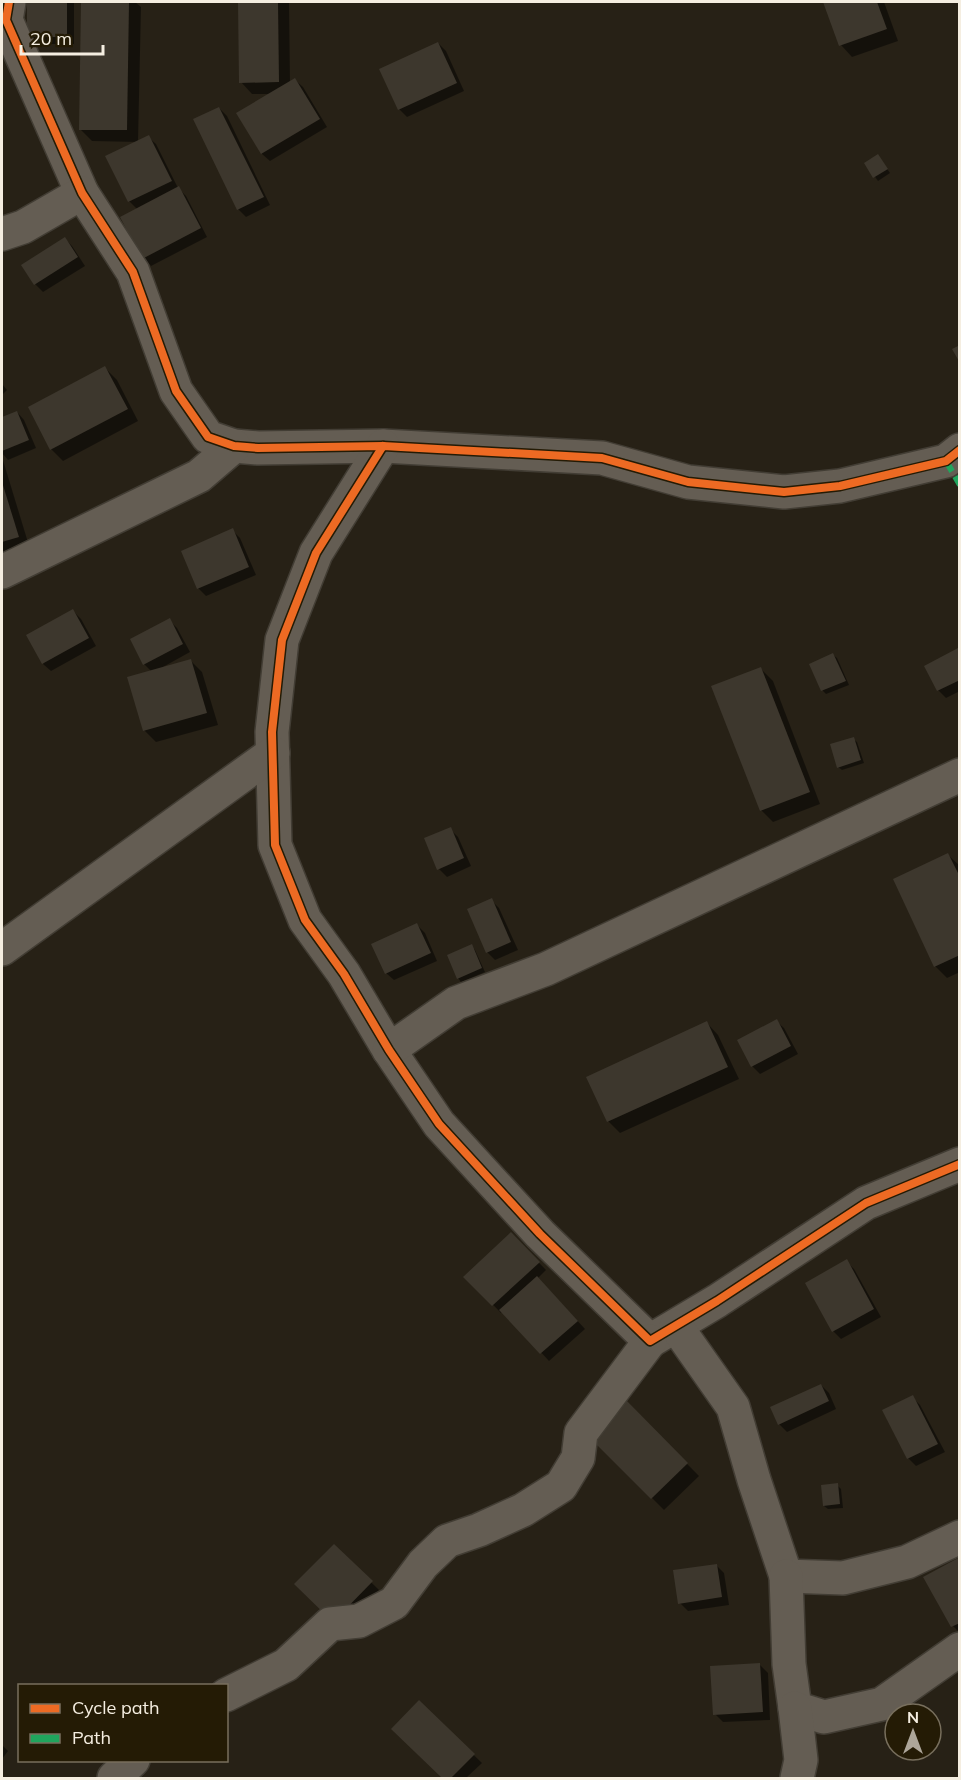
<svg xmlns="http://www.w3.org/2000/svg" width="961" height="1780" font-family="Mulish,sans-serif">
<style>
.shadow{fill:#0007}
.building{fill:#3d372d}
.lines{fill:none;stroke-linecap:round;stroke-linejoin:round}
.minor-casing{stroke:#423d34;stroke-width:36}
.minor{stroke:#645d53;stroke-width:33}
.quiet{stroke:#20a55d;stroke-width:6;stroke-dasharray:12 6;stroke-linecap:butt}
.cycleway-casing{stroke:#241b05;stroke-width:11}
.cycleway{stroke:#ed6a23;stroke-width:8}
</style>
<rect width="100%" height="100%" fill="#272116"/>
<g class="shadow">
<path d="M 28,2 L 74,2 L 74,44 L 36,44 L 28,36 Z"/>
<path d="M 83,2 L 135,2 L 141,7 L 138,142 L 92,141 L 80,129 Z"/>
<path d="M 240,2 L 289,3 L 290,83 L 295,80 L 303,87 L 327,127 L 270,161 L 262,154 L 238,113 L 271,94 L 252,94 L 241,82 Z"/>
<path d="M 825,2 L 884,2 L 898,41 L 852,57 L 841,45 Z"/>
<path d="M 438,43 L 446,51 L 464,91 L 407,117 L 399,109 Z"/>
<path d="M 219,108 L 227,116 L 270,205 L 246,217 L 238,209 Z"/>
<path d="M 148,137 L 156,144 L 178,188 L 186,196 L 207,237 L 151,266 L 144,258 L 137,209 L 129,201 Z"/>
<path d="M 881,160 L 890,173 L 878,181 L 866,164 Z"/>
<path d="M 65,239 L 72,246 L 85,266 L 43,292 L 35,284 Z"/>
<path d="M 105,368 L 117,380 L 138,421 L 63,461 L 51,449 Z"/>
<path d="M 2,384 L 7,390 L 2,395 Z"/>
<path d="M 17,412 L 24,420 L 36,448 L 8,460 L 2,453 L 2,419 Z"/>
<path d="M 2,457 L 30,549 L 2,557 Z"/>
<path d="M 232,530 L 240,538 L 256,575 L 206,596 L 198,588 Z"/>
<path d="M 73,611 L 81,619 L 96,646 L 51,671 L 43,664 Z"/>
<path d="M 169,620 L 177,628 L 190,652 L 163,667 L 164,668 L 190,660 L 202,672 L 218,725 L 156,742 L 144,730 L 152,672 L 144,664 L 132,640 Z"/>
<path d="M 958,650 L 960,691 L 946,698 L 938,690 Z"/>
<path d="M 833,655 L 837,658 L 849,685 L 826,694 L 823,691 L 811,665 Z"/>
<path d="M 761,669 L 773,681 L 820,804 L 773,822 L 761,810 Z"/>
<path d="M 853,739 L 857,742 L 864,763 L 842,770 L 838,767 Z"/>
<path d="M 450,829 L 458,837 L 471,866 L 447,877 L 439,869 Z"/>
<path d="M 948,855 L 960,866 L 960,972 L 947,978 L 935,966 Z"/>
<path d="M 491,900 L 499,908 L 518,950 L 495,960 L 487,952 Z"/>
<path d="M 417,925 L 425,933 L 437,961 L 394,980 L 386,973 Z"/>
<path d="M 472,946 L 475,950 L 485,972 L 461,982 L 458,978 Z"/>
<path d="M 776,1021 L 784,1028 L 798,1054 L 760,1074 L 752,1066 Z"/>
<path d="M 707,1023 L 718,1035 L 739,1079 L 620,1133 L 608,1121 Z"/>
<path d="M 511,1234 L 546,1270 L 538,1278 L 585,1329 L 549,1361 L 503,1311 L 501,1313 L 466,1277 Z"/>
<path d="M 846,1261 L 854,1269 L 881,1317 L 841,1339 L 833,1331 Z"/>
<path d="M 821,1385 L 829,1393 L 836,1409 L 787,1432 L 779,1424 Z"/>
<path d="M 912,1397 L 920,1405 L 945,1452 L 916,1466 L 908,1458 L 884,1411 Z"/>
<path d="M 623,1399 L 699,1476 L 664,1510 L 587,1433 Z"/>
<path d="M 837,1485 L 841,1489 L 843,1508 L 828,1509 L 824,1506 Z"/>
<path d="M 334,1546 L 379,1590 L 342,1629 Z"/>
<path d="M 960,1558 L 960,1633 L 953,1626 L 925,1577 Z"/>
<path d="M 716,1565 L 724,1573 L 729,1605 L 688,1611 L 680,1603 Z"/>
<path d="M 760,1665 L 768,1673 L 770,1720 L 723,1722 L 715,1714 Z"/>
<path d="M 419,1702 L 482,1763 L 466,1778 L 444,1778 L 393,1729 Z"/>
<path d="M 2,1745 L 8,1751 L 2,1759 Z"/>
</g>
<g class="building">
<rect x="27" y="2" width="40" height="35"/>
<path d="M 81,2 L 129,2 L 127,130 L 79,130 Z"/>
<path d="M 238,2 L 278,2 L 279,82 L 239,83 Z"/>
<path d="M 823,2 L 877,2 L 887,29 L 839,46 Z"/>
<path d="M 438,42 L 457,83 L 398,110 L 379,69 Z"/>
<path d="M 295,78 L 320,119 L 261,154 L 236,113 Z"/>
<path d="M 219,107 L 264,197 L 237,210 L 193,119 Z"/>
<path d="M 149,135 L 172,181 L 128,202 L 105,156 Z"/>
<path d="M 878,154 L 888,169 L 873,178 L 864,163 Z"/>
<path d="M 179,186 L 201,228 L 142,259 L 120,217 Z"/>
<path d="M 65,237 L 78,257 L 34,285 L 21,265 Z"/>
<path d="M 960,345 L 960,363 L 952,349 Z"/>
<path d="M 105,366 L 128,409 L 50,450 L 28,407 Z"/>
<path d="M 17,411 L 29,440 L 2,451 L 2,417 Z"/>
<path d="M 2,482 L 19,537 L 2,542 Z"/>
<path d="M 233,528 L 249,567 L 197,589 L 181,551 Z"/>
<path d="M 73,609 L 89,638 L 42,664 L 26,635 Z"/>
<path d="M 170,618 L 183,644 L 143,665 L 130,639 Z"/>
<path d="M 958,648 L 960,680 L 937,691 L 924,666 Z"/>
<path d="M 833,653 L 846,681 L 821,691 L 809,664 Z"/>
<path d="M 191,659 L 207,713 L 143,731 L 127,677 Z"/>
<path d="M 761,667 L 810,792 L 760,811 L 711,686 Z"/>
<path d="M 854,737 L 861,760 L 837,768 L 830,744 Z"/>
<path d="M 451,827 L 464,858 L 437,870 L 424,838 Z"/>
<path d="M 948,853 L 960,877 L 960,955 L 934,967 L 893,879 Z"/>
<path d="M 492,898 L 511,942 L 486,953 L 467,909 Z"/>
<path d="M 417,923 L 431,953 L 385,974 L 371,944 Z"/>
<path d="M 472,944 L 482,968 L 457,979 L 447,955 Z"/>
<path d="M 777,1019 L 791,1046 L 751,1067 L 737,1040 Z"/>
<path d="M 707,1021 L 728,1067 L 607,1122 L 586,1077 Z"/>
<path d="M 511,1232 L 540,1262 L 492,1306 L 463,1277 Z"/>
<path d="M 847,1259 L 874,1309 L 832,1332 L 805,1283 Z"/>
<path d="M 537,1276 L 578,1321 L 540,1354 L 499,1310 Z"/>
<path d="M 821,1384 L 829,1401 L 778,1425 L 770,1407 Z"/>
<path d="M 913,1395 L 938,1444 L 907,1459 L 882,1410 Z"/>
<path d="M 623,1397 L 688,1463 L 651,1499 L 585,1433 Z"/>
<path d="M 838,1483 L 840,1504 L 823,1506 L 821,1485 Z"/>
<path d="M 334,1544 L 373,1581 L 333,1622 L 294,1584 Z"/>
<path d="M 960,1557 L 960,1623 L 951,1627 L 923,1577 Z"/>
<path d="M 717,1564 L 722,1597 L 678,1604 L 673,1570 Z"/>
<path d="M 760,1663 L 763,1712 L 713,1715 L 710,1666 Z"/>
<path d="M 419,1700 L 475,1754 L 451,1778 L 442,1778 L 391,1729 Z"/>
</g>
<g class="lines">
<g class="minor-casing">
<g id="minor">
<path d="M 9,2 L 6,20 L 82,193 L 133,272 L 176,391 L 208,437 L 234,446 L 258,448 L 383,446 L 602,458 L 688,482 L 784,492 L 840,486 L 946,461 L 960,450"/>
<path d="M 2,234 L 23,227 L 82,193"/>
<path d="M 383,446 L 316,553 L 282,640 L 272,732 L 275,845 L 305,920 L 344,974 L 389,1050 L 439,1124 L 540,1234 L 650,1341 L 717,1301 L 866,1203 L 960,1164"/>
<path d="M 2,572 L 199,476 L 234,446"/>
<path d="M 2,949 L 273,753"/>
<path d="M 389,1050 L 456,1003 L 546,969 L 960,775"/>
<path d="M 676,1326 L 733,1407 L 754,1480 L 786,1576 L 843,1578 L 907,1562 L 960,1537"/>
<path d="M 786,1576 L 789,1664 L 795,1708 L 824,1717 L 882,1704 L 960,1649"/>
<path d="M 226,1695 L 286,1665 L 330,1624 L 359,1621 L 394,1603 L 423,1564 L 447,1541 L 479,1530 L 523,1510 L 561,1486 L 578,1458 L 581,1433 L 650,1341"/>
<path d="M 795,1708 L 801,1760 L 797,1778"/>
<path d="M 114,1778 L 133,1760"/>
</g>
</g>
<use href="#minor" class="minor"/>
<path class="quiet" d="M 946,461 L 960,485"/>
<g class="cycleway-casing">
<g id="cycleway">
<path d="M 9,2 L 6,20 L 82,193 L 133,272 L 176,391 L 208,437 L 234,446 L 258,448 L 383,446 L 602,458 L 688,482 L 784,492 L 840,486 L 946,461 L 960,450"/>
<path d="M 383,446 L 316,553 L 282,640 L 272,732 L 275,845 L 305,920 L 344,974 L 389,1050 L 439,1124 L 540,1234 L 650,1341 L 717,1301 L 866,1203 L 960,1164"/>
</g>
</g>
<use href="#cycleway" class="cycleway"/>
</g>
<rect width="961" height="1780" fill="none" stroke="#f5eee1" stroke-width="6"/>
<rect x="18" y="1684" width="210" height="78" fill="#241b05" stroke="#786f5d" stroke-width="1.5"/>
<rect x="30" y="1704" width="30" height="9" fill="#ed6a23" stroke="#786f5d" stroke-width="1.5"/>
<text x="72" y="1714" font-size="18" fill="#f5eee1">Cycle path</text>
<rect x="30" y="1734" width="30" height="9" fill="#20a55d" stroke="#786f5d" stroke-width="1.5"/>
<text x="72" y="1744" font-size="18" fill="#f5eee1">Path</text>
<g transform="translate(913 1732)"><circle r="28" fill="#241b05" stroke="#786f5d" stroke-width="1.5"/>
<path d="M0-4.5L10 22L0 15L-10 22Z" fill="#ada69a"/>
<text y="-9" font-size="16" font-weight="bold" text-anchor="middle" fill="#f5eee1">N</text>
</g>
<path d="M21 45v9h82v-9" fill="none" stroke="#f5eee1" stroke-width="3"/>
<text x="30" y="45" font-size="18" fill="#f5eee1" stroke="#241b05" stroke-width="4.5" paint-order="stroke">20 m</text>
</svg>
